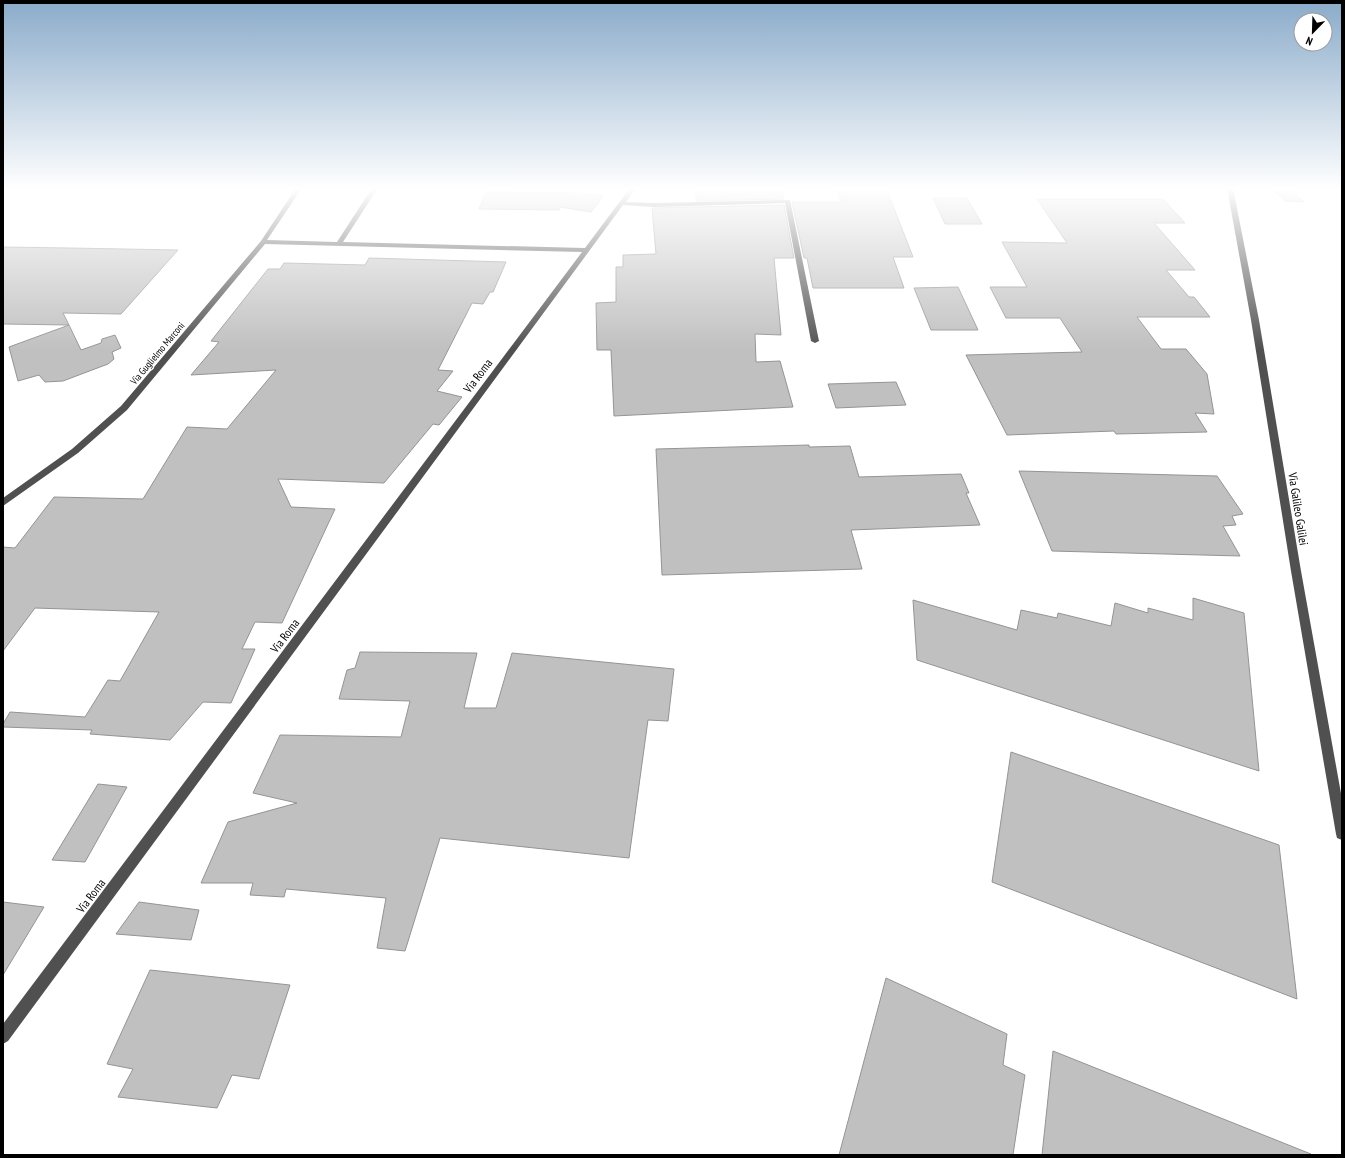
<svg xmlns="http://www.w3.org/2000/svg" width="1345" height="1158" font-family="'PT Sans Narrow',sans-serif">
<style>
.green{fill:#d7d7d7}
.building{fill:#c0c0c0;stroke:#949494}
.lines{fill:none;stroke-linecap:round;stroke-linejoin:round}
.minor{fill:#505050;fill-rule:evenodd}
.labels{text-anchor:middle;stroke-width:3;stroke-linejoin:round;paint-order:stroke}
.far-street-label{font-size:10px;fill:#000;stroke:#fff}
.street-label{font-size:12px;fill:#000;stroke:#fff}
</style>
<rect width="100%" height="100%" fill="#fff"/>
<path class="green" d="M 1288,188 L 1342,188 L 1342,191 L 1292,191 Z"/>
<g class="building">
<path d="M 694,188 L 781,188 L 784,199 L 697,201 Z"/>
<path d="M 854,188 L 886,188 L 913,257 L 893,257 L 904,288 L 813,288 L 807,258 L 804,258 L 792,202 L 841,202 L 837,191 L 855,191 Z"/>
<path d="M 1270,188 L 1288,188 L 1304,202 L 1285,201 Z"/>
<path d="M 486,192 L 583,193 L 604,196 L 591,212 L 560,207 L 559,210 L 479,209 Z"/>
<path d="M 933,198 L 967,198 L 982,224 L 945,224 Z"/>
<path d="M 1037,199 L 1163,199 L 1185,223 L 1154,223 L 1195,270 L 1166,270 L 1189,297 L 1194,297 L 1210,317 L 1137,317 L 1161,349 L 1186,349 L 1207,374 L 1214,414 L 1195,413 L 1207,432 L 1116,434 L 1114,431 L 1007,435 L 966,355 L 1082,352 L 1060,318 L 1006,318 L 990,287 L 1027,287 L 1002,242 L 1067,243 Z"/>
<path d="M 784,205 L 794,258 L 774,258 L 781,335 L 755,334 L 756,362 L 780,361 L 793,407 L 614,416 L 611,350 L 597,350 L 596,303 L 616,302 L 616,267 L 623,267 L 623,255 L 656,254 L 652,208 Z"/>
<path d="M 3,247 L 70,248 L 178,250 L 121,314 L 63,313 L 69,325 L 3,324 Z"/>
<path d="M 369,258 L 506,262 L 493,292 L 490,292 L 483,304 L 472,303 L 438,370 L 453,371 L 437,391 L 462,397 L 439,425 L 433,424 L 384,483 L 278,479 L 291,507 L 335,509 L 282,623 L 255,622 L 242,649 L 255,649 L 231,703 L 203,702 L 170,740 L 90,734 L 92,730 L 3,727 L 3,724 L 10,712 L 85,717 L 108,680 L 120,681 L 159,612 L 35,608 L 3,651 L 3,547 L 15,548 L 54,497 L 143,499 L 187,427 L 227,429 L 276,370 L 191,375 L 219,342 L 211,341 L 268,269 L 280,269 L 284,263 L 365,265 Z"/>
<path d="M 958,287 L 978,330 L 931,330 L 914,288 Z"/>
<path d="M 69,325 L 81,350 L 101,343 L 102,339 L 115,335 L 121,348 L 112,352 L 114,359 L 108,364 L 63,381 L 45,382 L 39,375 L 18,381 L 9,347 Z"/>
<path d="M 896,382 L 906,405 L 836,408 L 828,384 Z"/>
<path d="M 809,445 L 809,447 L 850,446 L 859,477 L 961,474 L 969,493 L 966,493 L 980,525 L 851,530 L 862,569 L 662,575 L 656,449 Z"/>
<path d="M 1019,471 L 1217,476 L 1243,514 L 1232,516 L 1236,525 L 1223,526 L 1240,556 L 1052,551 Z"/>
<path d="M 1193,598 L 1244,613 L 1259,771 L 917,660 L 913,600 L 1017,630 L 1021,610 L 1057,618 L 1058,613 L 1111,626 L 1115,603 L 1148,613 L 1148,608 L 1193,620 Z"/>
<path d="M 360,652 L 477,653 L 464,708 L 496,708 L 512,653 L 674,669 L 668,721 L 648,720 L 629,858 L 440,838 L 405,951 L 377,948 L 386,898 L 286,889 L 284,897 L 250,895 L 253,883 L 201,883 L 228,822 L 297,803 L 253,793 L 280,735 L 401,737 L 410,701 L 339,699 L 347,670 L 355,668 Z"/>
<path d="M 1011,752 L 1279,845 L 1297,999 L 992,882 Z"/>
<path d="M 98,784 L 127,787 L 85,862 L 52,860 Z"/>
<path d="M 3,902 L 44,907 L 3,975 Z"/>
<path d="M 139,902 L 199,910 L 191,940 L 116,934 Z"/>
<path d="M 150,970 L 290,985 L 259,1079 L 232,1075 L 217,1108 L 118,1097 L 133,1069 L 107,1064 Z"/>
<path d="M 886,978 L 1007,1034 L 1003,1065 L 1025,1075 L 1013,1155 L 839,1155 Z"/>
<path d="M 1053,1051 L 1311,1154 L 1311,1155 L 1042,1155 Z"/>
</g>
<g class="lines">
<g class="minor">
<path d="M 296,188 L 302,188 L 267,240 L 337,242 L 372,188 L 378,188 L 343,242 L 585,248 L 630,188 L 636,188 L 626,202 L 654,203 L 790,200 L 819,341 L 815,343 L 811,341 L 785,203 L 654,207 L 623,205 L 8,1041 L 3,1044 L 3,1024 L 582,252 L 265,244 L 127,410 L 78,453 L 3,506 L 3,498 L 72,449 L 121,406 L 261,241 Z"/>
<path d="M 1227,188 L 1233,188 L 1259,320 L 1301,571 L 1342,799 L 1342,840 L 1337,838 L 1336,834 L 1291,571 L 1251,320 Z"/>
</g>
</g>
<linearGradient id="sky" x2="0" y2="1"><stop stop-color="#8aabca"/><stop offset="0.54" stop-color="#fff"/><stop offset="1" stop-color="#fff" stop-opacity="0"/></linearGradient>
<rect width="1345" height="350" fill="url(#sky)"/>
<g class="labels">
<g class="far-street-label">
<text transform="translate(157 353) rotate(-50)" y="4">Via Guglielmo Marconi</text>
</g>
<g class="street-label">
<text transform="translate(478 376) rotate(-53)" y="4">Via Roma</text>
<text transform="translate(1298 509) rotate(81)" y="4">Via Galileo Galilei</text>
<text transform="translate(285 636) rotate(-53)" y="4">Via Roma</text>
<text transform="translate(91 896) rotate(-53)" y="4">Via Roma</text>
</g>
</g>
<rect width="1345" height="1158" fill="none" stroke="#000000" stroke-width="8"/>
<g transform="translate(1313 32) rotate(203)"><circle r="19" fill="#ffffff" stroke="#999999"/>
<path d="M0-3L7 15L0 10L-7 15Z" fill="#000000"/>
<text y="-6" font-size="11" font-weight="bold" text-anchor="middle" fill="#000000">N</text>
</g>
</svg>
